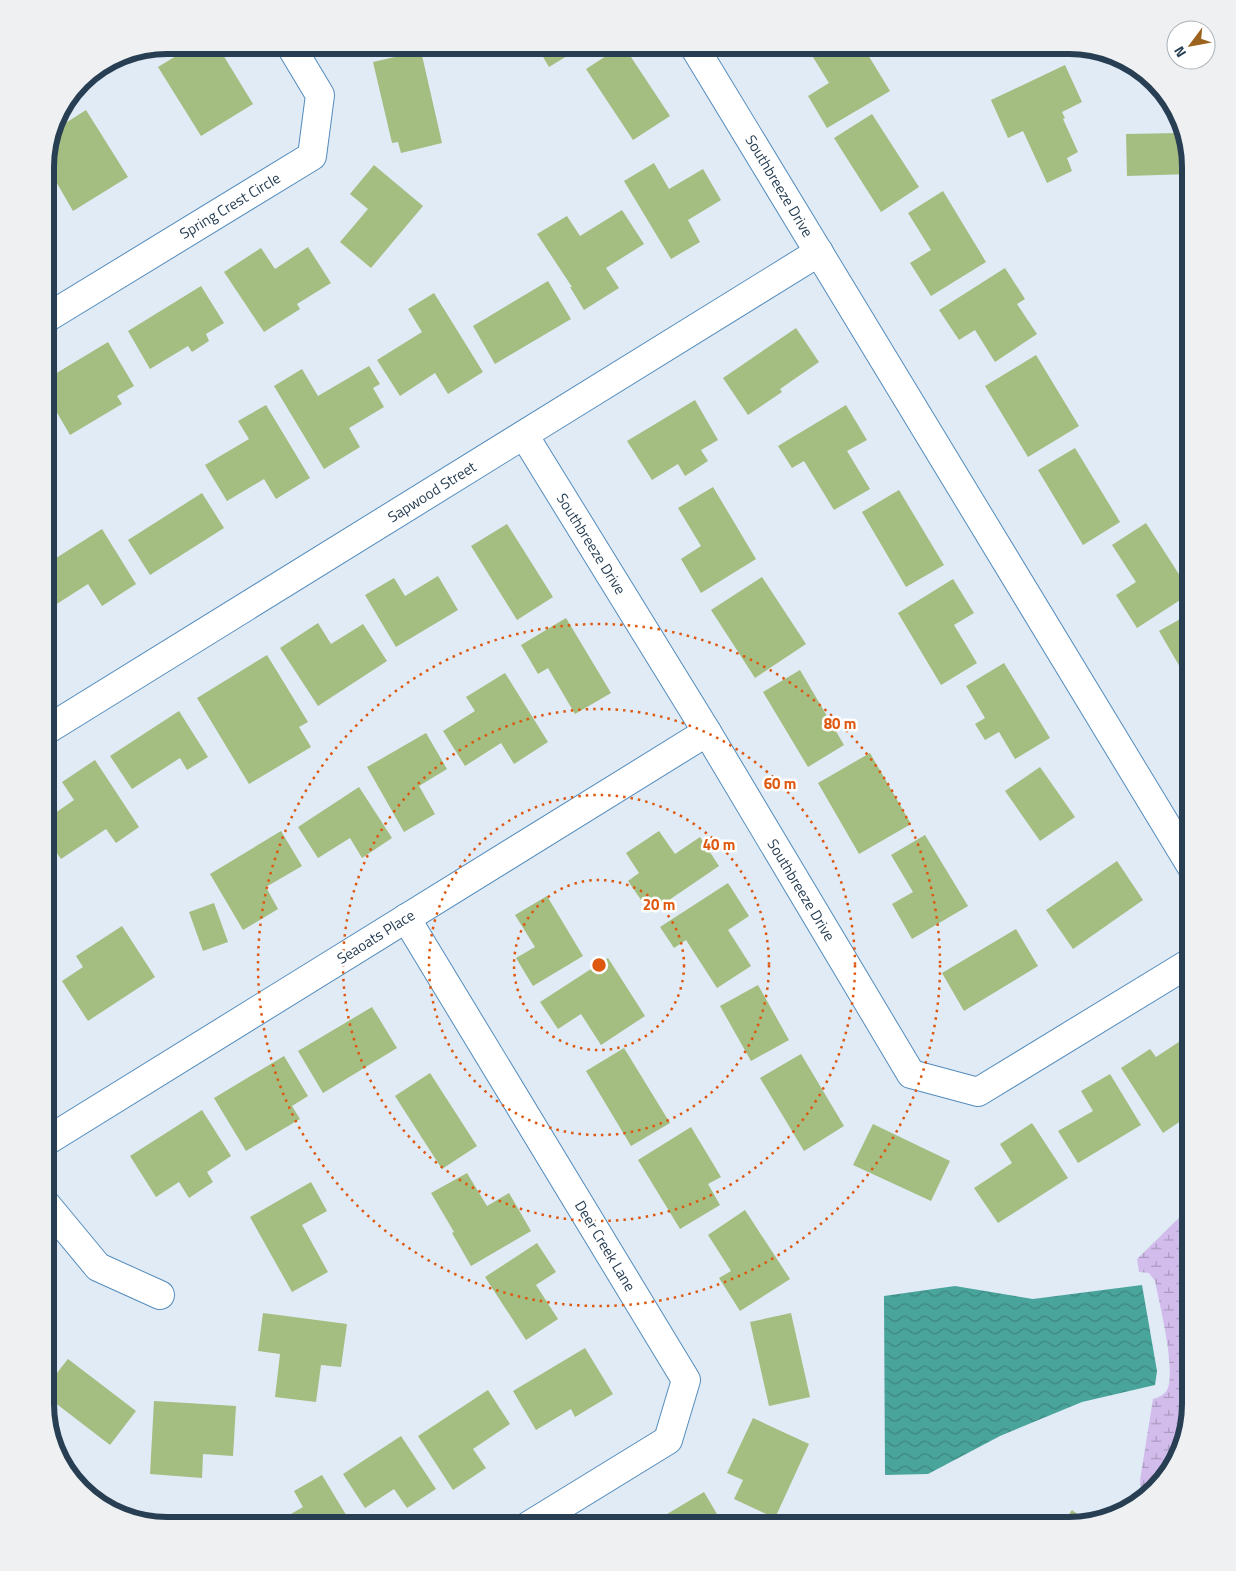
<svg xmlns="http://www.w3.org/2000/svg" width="1236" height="1571" font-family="'Titillium Web',sans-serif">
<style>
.wetland{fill:url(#wetland-marsh)}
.water{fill:url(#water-waves)}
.building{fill:#a4bd80}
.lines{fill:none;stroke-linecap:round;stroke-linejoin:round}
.street-casing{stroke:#548cbc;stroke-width:30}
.street{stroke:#fff;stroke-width:28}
.ring{fill:none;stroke:#de5810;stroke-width:2.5;stroke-dasharray:2.5 5}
.labels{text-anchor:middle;stroke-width:5;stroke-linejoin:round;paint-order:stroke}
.street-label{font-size:15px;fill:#273e53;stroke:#fff}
.rim{fill:none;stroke:#273e53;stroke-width:6}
.centre{fill:#de5810;stroke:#fff;stroke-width:2.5}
.ring-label{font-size:15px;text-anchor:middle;font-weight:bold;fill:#de5810;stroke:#fff;stroke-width:5;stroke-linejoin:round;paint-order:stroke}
</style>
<defs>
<pattern id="wetland-marsh" width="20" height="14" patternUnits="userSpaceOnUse" patternTransform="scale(1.25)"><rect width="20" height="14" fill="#d2bceb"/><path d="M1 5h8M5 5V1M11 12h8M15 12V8" fill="none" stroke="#aa9ac1"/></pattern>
<pattern id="water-waves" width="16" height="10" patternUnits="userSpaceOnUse" patternTransform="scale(1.25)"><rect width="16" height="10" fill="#49a49b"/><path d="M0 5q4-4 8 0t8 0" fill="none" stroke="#3d8781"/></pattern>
</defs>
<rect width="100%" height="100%" fill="#e0ebf6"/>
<path class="wetland" d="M 1191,1206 L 1191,1405 L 1175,1465 L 1142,1500 L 1140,1480 L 1153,1399 C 1159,1397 1165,1395 1168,1388 C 1175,1365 1160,1307 1155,1281 L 1149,1273 L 1139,1272 L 1137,1259 Z"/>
<path class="water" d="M 1142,1285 L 1157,1371 L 1155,1385 L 1082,1402 L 1000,1436 L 928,1474 L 885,1475 L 884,1296 L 955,1286 L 1033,1299 Z"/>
<g class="building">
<path d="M 194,45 L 217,45 L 253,104 L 201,136 L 158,67 Z"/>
<path d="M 536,45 L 585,45 L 549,67 Z"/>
<path d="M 623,45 L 670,116 L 633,140 L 586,69 Z"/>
<path d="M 826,45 L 862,45 L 890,91 L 827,128 L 808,96 L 829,83 L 811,54 Z"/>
<path d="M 994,45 L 1060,45 L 1060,48 L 994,47 Z"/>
<path d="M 421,51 L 442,143 L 401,153 L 398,142 L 392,143 L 373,62 Z"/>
<path d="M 1065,65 L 1082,102 L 1062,112 L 1065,118 L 1063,119 L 1078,152 L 1067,158 L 1072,171 L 1047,183 L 1023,131 L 1008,138 L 991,100 Z"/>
<path d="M 88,74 L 93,83 L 71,95 L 86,75 Z"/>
<path d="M 86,110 L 128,177 L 73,211 L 51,173 L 45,177 L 45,158 L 53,131 Z"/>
<path d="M 872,114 L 919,187 L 881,212 L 834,138 Z"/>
<path d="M 1181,133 L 1191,167 L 1191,174 L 1127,176 L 1126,134 Z"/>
<path d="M 654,163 L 669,189 L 703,169 L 721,200 L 688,220 L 700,242 L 671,259 L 624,181 Z"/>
<path d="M 374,165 L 423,206 L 371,268 L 340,242 L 368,209 L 350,194 Z"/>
<path d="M 943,191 L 986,262 L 931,296 L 910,263 L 931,250 L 908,213 Z"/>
<path d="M 622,210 L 644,244 L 606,268 L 619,288 L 584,310 L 570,287 L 572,287 L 537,234 L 567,216 L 580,236 Z"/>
<path d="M 308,247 L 331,283 L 297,304 L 300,309 L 264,332 L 224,272 L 261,248 L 275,269 Z"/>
<path d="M 1005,268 L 1025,299 L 1017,304 L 1037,334 L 995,362 L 975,330 L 959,340 L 939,310 Z"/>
<path d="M 548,281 L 571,319 L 495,364 L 473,326 Z"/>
<path d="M 201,286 L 224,323 L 206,334 L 209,341 L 192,352 L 188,346 L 150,369 L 128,331 Z"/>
<path d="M 434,293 L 483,372 L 448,394 L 435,373 L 400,396 L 377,360 L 422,332 L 408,309 Z"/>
<path d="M 796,328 L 819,362 L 780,389 L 782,392 L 748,415 L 723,378 Z"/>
<path d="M 108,342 L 134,386 L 117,396 L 122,404 L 70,435 L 45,392 L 45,380 Z"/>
<path d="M 1036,355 L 1079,426 L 1028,457 L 985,386 Z"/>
<path d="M 369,366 L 380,384 L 373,388 L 384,407 L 349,428 L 360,447 L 324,469 L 274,386 L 302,369 L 318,396 Z"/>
<path d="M 695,400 L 718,440 L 701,450 L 708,461 L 685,476 L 678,464 L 652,480 L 627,441 Z"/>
<path d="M 266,405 L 310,478 L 276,499 L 264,479 L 227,501 L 205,465 L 249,439 L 238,421 Z"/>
<path d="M 846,405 L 867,440 L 847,451 L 870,489 L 834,510 L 804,461 L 792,468 L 778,446 Z"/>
<path d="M 1075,448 L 1120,522 L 1083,545 L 1038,470 Z"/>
<path d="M 713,487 L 756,559 L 701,593 L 681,559 L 701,546 L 678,508 Z"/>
<path d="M 899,490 L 944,565 L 906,587 L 862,512 Z"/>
<path d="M 202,493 L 224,528 L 150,575 L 128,540 Z"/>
<path d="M 1146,523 L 1191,593 L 1137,628 L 1116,595 L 1136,582 L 1112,545 Z"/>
<path d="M 507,524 L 553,597 L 517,620 L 471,546 Z"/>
<path d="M 102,529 L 136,584 L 102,606 L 88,584 L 52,607 L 45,596 L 45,565 Z"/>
<path d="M 438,576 L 458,610 L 396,647 L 365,595 L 394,578 L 405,596 Z"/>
<path d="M 762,577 L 806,644 L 755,678 L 711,610 Z"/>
<path d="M 953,579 L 974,613 L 954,625 L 977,663 L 941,685 L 898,613 Z"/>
<path d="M 1191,613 L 1191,686 L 1159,631 Z"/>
<path d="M 566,618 L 611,693 L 575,714 L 548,668 L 538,674 L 521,645 Z"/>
<path d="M 318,623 L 331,644 L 363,624 L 387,661 L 318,706 L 280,648 Z"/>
<path d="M 267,655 L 308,722 L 299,727 L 311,747 L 249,784 L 197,698 Z"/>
<path d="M 1004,663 L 1050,738 L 1015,759 L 999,732 L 985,740 L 975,724 L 985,718 L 966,686 Z"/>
<path d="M 800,670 L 844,745 L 808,767 L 763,692 Z"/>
<path d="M 505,673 L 548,742 L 514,764 L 501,743 L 465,766 L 443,731 L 475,711 L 466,697 Z"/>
<path d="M 179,711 L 208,757 L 187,770 L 180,758 L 132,789 L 110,756 Z"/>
<path d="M 426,733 L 447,769 L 419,786 L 435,814 L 404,832 L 367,767 Z"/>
<path d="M 870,753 L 911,824 L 859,854 L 818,783 Z"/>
<path d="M 95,760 L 139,827 L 116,843 L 106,829 L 61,859 L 45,836 L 45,820 L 74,800 L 62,782 Z"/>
<path d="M 1040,767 L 1075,817 L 1040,841 L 1005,791 Z"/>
<path d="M 359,787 L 392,838 L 362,858 L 350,838 L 318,858 L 298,827 Z"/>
<path d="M 281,831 L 302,866 L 266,887 L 278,909 L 243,930 L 210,874 Z"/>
<path d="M 659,831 L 675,854 L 700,837 L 719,866 L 650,913 L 628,881 L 639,873 L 626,853 Z"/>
<path d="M 925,835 L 968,906 L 912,939 L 892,904 L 913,892 L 891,855 Z"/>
<path d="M 1117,861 L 1143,900 L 1073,949 L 1046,910 Z"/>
<path d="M 728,883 L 749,916 L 728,930 L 751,966 L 717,988 L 686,940 L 674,948 L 660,927 Z"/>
<path d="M 547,896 L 583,956 L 533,986 L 516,958 L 535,947 L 515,915 Z"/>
<path d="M 214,903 L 228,942 L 203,951 L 189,912 Z"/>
<path d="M 122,926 L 155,977 L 88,1021 L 62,981 L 83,967 L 76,956 Z"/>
<path d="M 1016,929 L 1038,966 L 964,1011 L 942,973 Z"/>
<path d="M 608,958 L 645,1016 L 601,1045 L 581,1014 L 558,1029 L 540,1002 Z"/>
<path d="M 758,985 L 789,1040 L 751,1061 L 720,1006 Z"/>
<path d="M 372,1007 L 397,1048 L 323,1093 L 298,1051 Z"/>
<path d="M 1191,1034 L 1191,1114 L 1163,1133 L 1121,1068 L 1150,1049 L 1156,1057 Z"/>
<path d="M 624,1048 L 670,1123 L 631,1146 L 586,1071 Z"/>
<path d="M 801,1054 L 844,1126 L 804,1151 L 760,1078 Z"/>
<path d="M 284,1056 L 308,1096 L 292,1106 L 300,1119 L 246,1151 L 214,1098 Z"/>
<path d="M 430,1073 L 477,1146 L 442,1169 L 395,1096 Z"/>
<path d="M 1110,1074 L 1141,1125 L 1078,1163 L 1058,1131 L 1093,1111 L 1081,1091 Z"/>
<path d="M 202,1110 L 231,1156 L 207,1172 L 213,1182 L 189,1198 L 179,1182 L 156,1197 L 130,1156 Z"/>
<path d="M 1032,1123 L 1068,1178 L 998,1223 L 974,1188 L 1012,1163 L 1000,1144 Z"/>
<path d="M 873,1124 L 950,1161 L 931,1201 L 853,1165 Z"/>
<path d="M 691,1127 L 721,1177 L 708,1184 L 720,1205 L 680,1229 L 638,1160 Z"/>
<path d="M 467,1173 L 487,1206 L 509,1193 L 531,1231 L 471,1266 L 452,1233 L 454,1232 L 431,1193 Z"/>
<path d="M 311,1182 L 327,1211 L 302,1225 L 328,1272 L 292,1292 L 250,1217 Z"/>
<path d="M 745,1210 L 790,1279 L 740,1311 L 719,1278 L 731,1271 L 708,1235 Z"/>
<path d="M 537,1243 L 556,1272 L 536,1285 L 558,1319 L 526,1340 L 485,1277 Z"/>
<path d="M 263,1313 L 347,1324 L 341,1367 L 321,1365 L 316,1402 L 275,1397 L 280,1354 L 258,1351 Z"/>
<path d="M 791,1313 L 810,1397 L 769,1406 L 750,1322 Z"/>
<path d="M 45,1328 L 56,1345 L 45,1353 Z"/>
<path d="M 585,1348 L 613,1394 L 575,1417 L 571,1409 L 536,1430 L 513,1391 Z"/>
<path d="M 68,1359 L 136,1411 L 110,1445 L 45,1395 L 45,1388 Z"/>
<path d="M 488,1390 L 510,1424 L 473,1449 L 486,1468 L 453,1490 L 418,1436 Z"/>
<path d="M 154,1401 L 236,1406 L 233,1456 L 203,1454 L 202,1478 L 150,1474 Z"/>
<path d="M 753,1418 L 809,1444 L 775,1518 L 734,1499 L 743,1480 L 727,1473 Z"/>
<path d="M 401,1436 L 436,1489 L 407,1508 L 394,1489 L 365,1508 L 343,1474 Z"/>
<path d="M 322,1475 L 351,1523 L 346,1526 L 270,1526 L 303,1507 L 294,1491 Z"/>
<path d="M 704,1492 L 724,1526 L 647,1526 Z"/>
<path d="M 1072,1510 L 1086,1521 L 1070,1526 L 1060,1526 Z"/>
<path d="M 968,1520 L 970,1526 L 943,1526 L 943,1525 Z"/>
</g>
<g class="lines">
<g class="street-casing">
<g id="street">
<path d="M 693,45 L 1191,866"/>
<path d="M 45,319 L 312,156 L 320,95 L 290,45"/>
<path d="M 524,435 L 707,732 L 911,1074 L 978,1092 L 1191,962"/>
<path d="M 45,731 L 819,252"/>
<path d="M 406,918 L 686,1380 L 668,1440 L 528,1526"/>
<path d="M 45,1142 L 707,732"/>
<path d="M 45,1203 L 98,1267 L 160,1295"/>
</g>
</g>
<use href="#street" class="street"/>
</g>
<g class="ring">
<circle cx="599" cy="965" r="85"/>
<circle cx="599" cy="965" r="170"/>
<circle cx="599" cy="965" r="256"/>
<circle cx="599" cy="965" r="341"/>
</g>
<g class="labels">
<g class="street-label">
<text transform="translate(779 186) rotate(59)" y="5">Southbreeze Drive</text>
<text transform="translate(230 206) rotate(-31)" y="5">Spring Crest Circle</text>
<text transform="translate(432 492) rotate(-32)" y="5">Sapwood Street</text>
<text transform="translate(591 544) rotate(58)" y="5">Southbreeze Drive</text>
<text transform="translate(801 890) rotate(59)" y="5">Southbreeze Drive</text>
<text transform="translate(376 937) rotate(-32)" y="5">Seaoats Place</text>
<text transform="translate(605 1246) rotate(59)" y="5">Deer Creek Lane</text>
</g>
</g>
<path d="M0 0H1236V1571H0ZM167 54H1069A113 113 0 0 1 1182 167V1404A113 113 0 0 1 1069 1517H167A113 113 0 0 1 54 1404V167A113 113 0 0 1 167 54Z" fill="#eef0f1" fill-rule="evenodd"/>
<path class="rim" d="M167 54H1069A113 113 0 0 1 1182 167V1404A113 113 0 0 1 1069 1517H167A113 113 0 0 1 54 1404V167A113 113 0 0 1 167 54Z"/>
<circle cx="599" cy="965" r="8" class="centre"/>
<g class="ring-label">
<text x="840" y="729">80 m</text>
<text x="780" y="789">60 m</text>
<text x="719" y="850">40 m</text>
<text x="659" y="910">20 m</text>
</g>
<g transform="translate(1191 45) rotate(238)"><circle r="24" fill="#ffffff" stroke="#a9b2ba"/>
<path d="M0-4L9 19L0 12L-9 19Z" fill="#9b631e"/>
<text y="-8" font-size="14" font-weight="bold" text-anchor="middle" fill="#273e53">N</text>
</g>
</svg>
